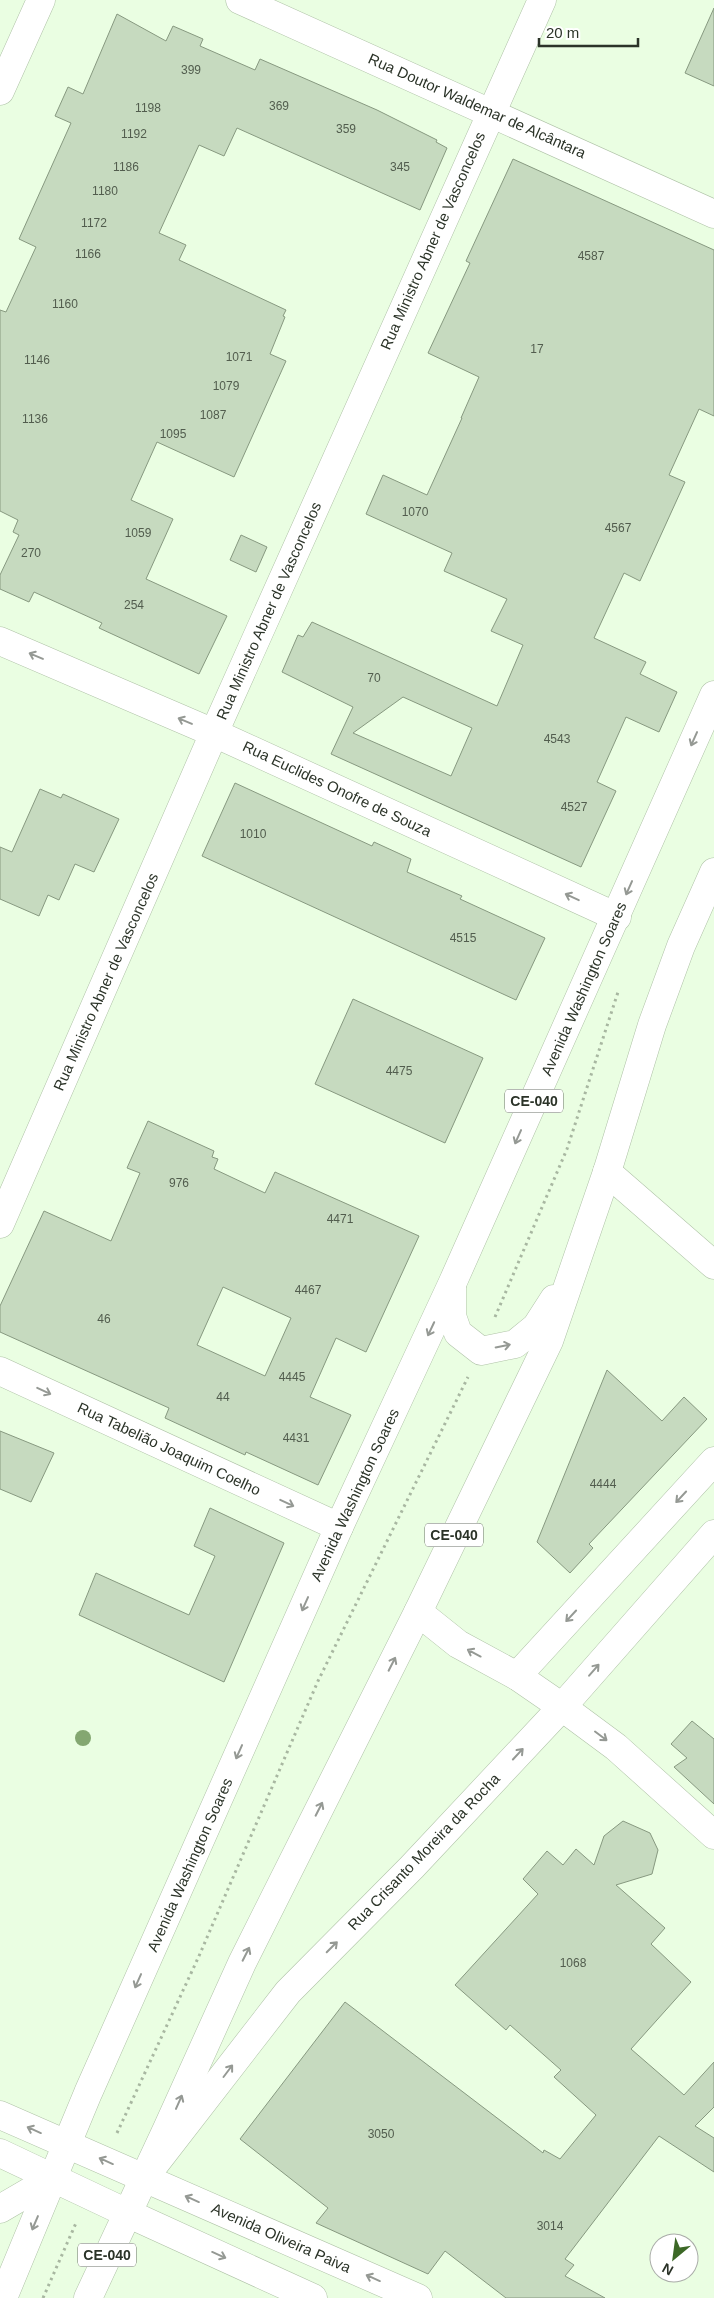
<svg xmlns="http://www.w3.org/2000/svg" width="714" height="2298" font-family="Helvetica,sans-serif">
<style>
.building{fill:#c6dabf;stroke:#879980;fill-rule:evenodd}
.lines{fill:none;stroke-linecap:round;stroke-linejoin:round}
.minor-casing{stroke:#afc2a7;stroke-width:29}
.tertiary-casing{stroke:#afc2a7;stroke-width:29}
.secondary-casing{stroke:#afc2a7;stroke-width:29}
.primary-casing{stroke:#afc2a7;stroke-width:29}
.trunk-casing{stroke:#afc2a7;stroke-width:29}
.path{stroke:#a8b7a1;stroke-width:3;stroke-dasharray:2.5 4;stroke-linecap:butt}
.minor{stroke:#fff;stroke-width:28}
.tertiary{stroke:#fff;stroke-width:28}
.secondary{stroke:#fff;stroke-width:28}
.primary{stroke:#fff;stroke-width:28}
.trunk{stroke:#fff;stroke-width:28}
.tree{fill:#84a771}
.oneway{stroke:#959994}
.labels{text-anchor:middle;stroke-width:4;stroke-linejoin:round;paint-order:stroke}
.number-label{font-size:12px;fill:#525d4e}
.shield{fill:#fff;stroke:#6b7068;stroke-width:1}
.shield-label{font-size:14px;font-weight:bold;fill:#2b3328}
.street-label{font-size:15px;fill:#2b3328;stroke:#fff}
</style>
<rect width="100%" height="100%" fill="#eafee2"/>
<g class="building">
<path d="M 714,8 L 714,86 L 685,73 Z"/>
<path d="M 117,14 L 166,41 L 173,26 L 203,39 L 200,46 L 255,70 L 260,59 L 377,110 L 437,140 L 436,142 L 447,148 L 420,210 L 237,128 L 224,156 L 199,145 L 159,233 L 186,245 L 179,260 L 286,310 L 283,316 L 285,317 L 270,354 L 286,361 L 234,477 L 157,442 L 131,500 L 173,519 L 146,579 L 227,616 L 199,674 L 99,628 L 102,623 L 34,592 L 29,602 L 0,589 L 0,575 L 19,535 L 13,532 L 18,520 L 0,511 L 0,310 L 6,312 L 36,247 L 19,239 L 71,123 L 55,116 L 68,87 L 83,94 Z"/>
<path d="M 513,159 L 714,250 L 714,416 L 699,409 L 669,475 L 685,482 L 640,581 L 624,573 L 594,638 L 646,662 L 640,674 L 677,692 L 659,732 L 626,717 L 597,782 L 616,791 L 581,867 L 331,754 L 353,707 L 282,672 L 298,635 L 303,637 L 312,622 L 497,706 L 523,645 L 491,631 L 507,599 L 444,571 L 452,553 L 366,514 L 383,475 L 427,495 L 462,418 L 461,418 L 479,377 L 428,353 L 470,263 L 466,261 ZM 403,697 L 472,728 L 451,776 L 353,733 Z"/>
<path d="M 241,535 L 267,547 L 256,572 L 230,560 Z"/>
<path d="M 235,783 L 372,846 L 374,842 L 411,859 L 407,872 L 462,896 L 460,899 L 545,938 L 516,1000 L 202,856 Z"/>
<path d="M 40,789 L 61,798 L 63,794 L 119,819 L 94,872 L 75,864 L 59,900 L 48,895 L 39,916 L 0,899 L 0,847 L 12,852 Z"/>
<path d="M 353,999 L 483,1058 L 445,1143 L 315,1084 Z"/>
<path d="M 148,1121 L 214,1151 L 212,1157 L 218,1159 L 214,1169 L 265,1193 L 275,1172 L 419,1236 L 366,1352 L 336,1338 L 310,1397 L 351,1415 L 318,1485 L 246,1452 L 245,1455 L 165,1418 L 169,1408 L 0,1332 L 0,1306 L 44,1211 L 111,1241 L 140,1173 L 127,1168 ZM 223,1287 L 291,1318 L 265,1376 L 197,1345 Z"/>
<path d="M 607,1370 L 662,1421 L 684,1397 L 707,1419 L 589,1544 L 593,1548 L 570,1573 L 537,1542 Z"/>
<path d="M 0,1431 L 54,1453 L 31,1502 L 0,1489 Z"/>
<path d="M 210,1508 L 284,1543 L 224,1682 L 79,1615 L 96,1573 L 189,1615 L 215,1556 L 194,1546 Z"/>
<path d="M 692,1721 L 714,1739 L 714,1804 L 674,1767 L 687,1758 L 671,1744 Z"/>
<path d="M 623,1821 L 650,1833 L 658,1850 L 652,1874 L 616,1885 L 665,1928 L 651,1944 L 691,1982 L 631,2049 L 684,2095 L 714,2062 L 714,2107 L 695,2126 L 714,2138 L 714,2172 L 659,2136 L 565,2259 L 574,2265 L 565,2276 L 605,2298 L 506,2298 L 445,2251 L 428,2274 L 316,2223 L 328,2208 L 240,2139 L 345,2002 L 543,2153 L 544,2150 L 560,2159 L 596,2115 L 554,2077 L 561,2070 L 510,2025 L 506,2030 L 455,1985 L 538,1894 L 523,1879 L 547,1851 L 563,1865 L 576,1849 L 594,1865 L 604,1836 Z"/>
</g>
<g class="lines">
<g class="minor-casing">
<g id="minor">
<path d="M 240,0 L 714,214"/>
<path d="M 0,91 L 41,0"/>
<path d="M 0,641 L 214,733 L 617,917"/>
<path d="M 607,1172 L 714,1265"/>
<path d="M 0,1224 L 214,733 L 542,0"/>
<path d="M 0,1371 L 339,1527"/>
<path d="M 562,1707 L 616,1747 L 714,1835"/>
</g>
</g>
<g class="tertiary-casing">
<path id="tertiary" d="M 0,2209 L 53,2178"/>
</g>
<g class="secondary-casing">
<g id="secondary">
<path d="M 418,1612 L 458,1644 L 517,1676 L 562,1707"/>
<path d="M 517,1676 L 714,1461"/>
<path d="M 0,2115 L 144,2178 L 288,1992 L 412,1867 L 562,1707 L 714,1534"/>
<path d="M 0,2153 L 127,2213"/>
</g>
</g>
<g class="primary-casing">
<g id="primary">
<path d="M 144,2178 L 418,2298"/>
<path d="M 127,2213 L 313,2298"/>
</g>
</g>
<g class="trunk-casing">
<g id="trunk">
<path d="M 452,1286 L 452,1316 L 458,1333 L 481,1351 L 515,1344 L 536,1327 L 554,1299"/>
<path d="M 3,2298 L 88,2093 L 339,1527 L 452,1284 L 714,695"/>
<path d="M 88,2298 L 167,2129 L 242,1963 L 418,1612 L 549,1341 L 607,1172 L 652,1025 L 681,946 L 714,872"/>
</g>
</g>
<g class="path">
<path d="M 495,1317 L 567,1149 L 619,989"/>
<path d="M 117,2133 L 199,1956 L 318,1681 L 468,1377"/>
<path d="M 43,2298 L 76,2223"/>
</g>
<use href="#minor" class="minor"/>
<use href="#tertiary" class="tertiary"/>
<use href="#secondary" class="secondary"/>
<use href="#primary" class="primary"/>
<use href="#trunk" class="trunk"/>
</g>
<circle class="tree" cx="83" cy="1738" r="8"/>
<defs><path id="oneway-shaft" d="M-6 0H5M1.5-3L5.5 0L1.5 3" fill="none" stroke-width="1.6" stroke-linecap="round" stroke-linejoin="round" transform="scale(1.25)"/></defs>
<g class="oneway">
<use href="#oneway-shaft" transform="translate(36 656) rotate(-157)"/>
<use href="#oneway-shaft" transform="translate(185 721) rotate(-157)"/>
<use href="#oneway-shaft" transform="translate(694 739) rotate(114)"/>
<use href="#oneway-shaft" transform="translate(629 888) rotate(114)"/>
<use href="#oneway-shaft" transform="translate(572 897) rotate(-155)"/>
<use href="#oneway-shaft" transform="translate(518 1137) rotate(114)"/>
<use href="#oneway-shaft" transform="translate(431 1329) rotate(115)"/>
<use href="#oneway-shaft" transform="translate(503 1346) rotate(-11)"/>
<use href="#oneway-shaft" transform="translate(44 1391) rotate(25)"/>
<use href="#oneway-shaft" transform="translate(681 1497) rotate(133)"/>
<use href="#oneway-shaft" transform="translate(287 1503) rotate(25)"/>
<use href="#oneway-shaft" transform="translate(305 1604) rotate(114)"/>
<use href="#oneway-shaft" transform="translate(571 1616) rotate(133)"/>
<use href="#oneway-shaft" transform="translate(474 1653) rotate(-152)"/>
<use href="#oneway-shaft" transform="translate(392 1664) rotate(-63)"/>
<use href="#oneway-shaft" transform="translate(594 1670) rotate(-49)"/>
<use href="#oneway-shaft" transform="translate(601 1736) rotate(37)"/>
<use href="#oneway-shaft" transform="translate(239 1752) rotate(114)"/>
<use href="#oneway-shaft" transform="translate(518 1754) rotate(-47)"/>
<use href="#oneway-shaft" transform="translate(319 1809) rotate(-63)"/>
<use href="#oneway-shaft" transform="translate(332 1947) rotate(-45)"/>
<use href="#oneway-shaft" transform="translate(246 1954) rotate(-63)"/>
<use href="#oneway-shaft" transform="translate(138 1981) rotate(114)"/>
<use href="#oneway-shaft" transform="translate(228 2071) rotate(-53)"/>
<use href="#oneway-shaft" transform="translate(179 2102) rotate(-66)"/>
<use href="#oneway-shaft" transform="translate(34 2130) rotate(-156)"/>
<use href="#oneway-shaft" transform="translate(106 2161) rotate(-156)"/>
<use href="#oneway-shaft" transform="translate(192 2199) rotate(-156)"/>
<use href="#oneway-shaft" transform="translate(35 2223) rotate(113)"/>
<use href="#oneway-shaft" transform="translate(219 2255) rotate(24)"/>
<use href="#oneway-shaft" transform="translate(373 2278) rotate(-156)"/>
</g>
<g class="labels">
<g class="number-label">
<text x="191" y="74">399</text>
<text x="279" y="110">369</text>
<text x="148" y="112">1198</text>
<text x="346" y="133">359</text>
<text x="134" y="138">1192</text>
<text x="126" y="171">1186</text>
<text x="400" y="171">345</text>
<text x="105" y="195">1180</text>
<text x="94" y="227">1172</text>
<text x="88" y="258">1166</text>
<text x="591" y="260">4587</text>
<text x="65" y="308">1160</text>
<text x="537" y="353">17</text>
<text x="239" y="361">1071</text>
<text x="37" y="364">1146</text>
<text x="226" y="390">1079</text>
<text x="213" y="419">1087</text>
<text x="35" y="423">1136</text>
<text x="173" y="438">1095</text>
<text x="415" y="516">1070</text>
<text x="618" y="532">4567</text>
<text x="138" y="537">1059</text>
<text x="31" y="557">270</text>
<text x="134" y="609">254</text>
<text x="374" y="682">70</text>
<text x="557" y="743">4543</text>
<text x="574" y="811">4527</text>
<text x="253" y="838">1010</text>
<text x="463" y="942">4515</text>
<text x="399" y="1075">4475</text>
<text x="179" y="1187">976</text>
<text x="340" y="1223">4471</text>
<text x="308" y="1294">4467</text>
<text x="104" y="1323">46</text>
<text x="292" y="1381">4445</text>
<text x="223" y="1401">44</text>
<text x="296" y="1442">4431</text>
<text x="603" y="1488">4444</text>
<text x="573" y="1967">1068</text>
<text x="381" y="2138">3050</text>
<text x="550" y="2230">3014</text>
</g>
<g class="shield">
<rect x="505" y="1089.5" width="58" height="23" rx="4"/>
<rect x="425" y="1523.5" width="58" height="23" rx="4"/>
<rect x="78" y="2243.5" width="58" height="23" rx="4"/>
</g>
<g class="shield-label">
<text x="534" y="1106">CE-040</text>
<text x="454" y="1540">CE-040</text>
<text x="107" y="2260">CE-040</text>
</g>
<g class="street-label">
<text transform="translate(477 106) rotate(24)" y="5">Rua Doutor Waldemar de Alcântara</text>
<text transform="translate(433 241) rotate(-66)" y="5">Rua Ministro Abner de Vasconcelos</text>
<text transform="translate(269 611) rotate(-66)" y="5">Rua Ministro Abner de Vasconcelos</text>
<text transform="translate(337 789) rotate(25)" y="5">Rua Euclides Onofre de Souza</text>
<text transform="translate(106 982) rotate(-66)" y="5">Rua Ministro Abner de Vasconcelos</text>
<text transform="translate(584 989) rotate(-66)" y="5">Avenida Washington Soares</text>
<text transform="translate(169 1449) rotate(25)" y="5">Rua Tabelião Joaquim Coelho</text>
<text transform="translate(355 1495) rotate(-65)" y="5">Avenida Washington Soares</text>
<text transform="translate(424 1852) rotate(-46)" y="5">Rua Crisanto Moreira da Rocha</text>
<text transform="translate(190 1865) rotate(-66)" y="5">Avenida Washington Soares</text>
<text transform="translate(281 2238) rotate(24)" y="5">Avenida Oliveira Paiva</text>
</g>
</g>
<g transform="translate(674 2258) rotate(209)"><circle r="24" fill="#ffffff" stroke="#aaada9"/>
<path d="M0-4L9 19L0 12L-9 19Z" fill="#3c6826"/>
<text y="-8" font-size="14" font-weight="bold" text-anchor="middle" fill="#2b3328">N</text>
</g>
<path d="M539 38v8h99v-8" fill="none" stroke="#2b3328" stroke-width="2.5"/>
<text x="546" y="38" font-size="15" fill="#2b3328" stroke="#ffffff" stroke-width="4" paint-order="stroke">20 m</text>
</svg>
